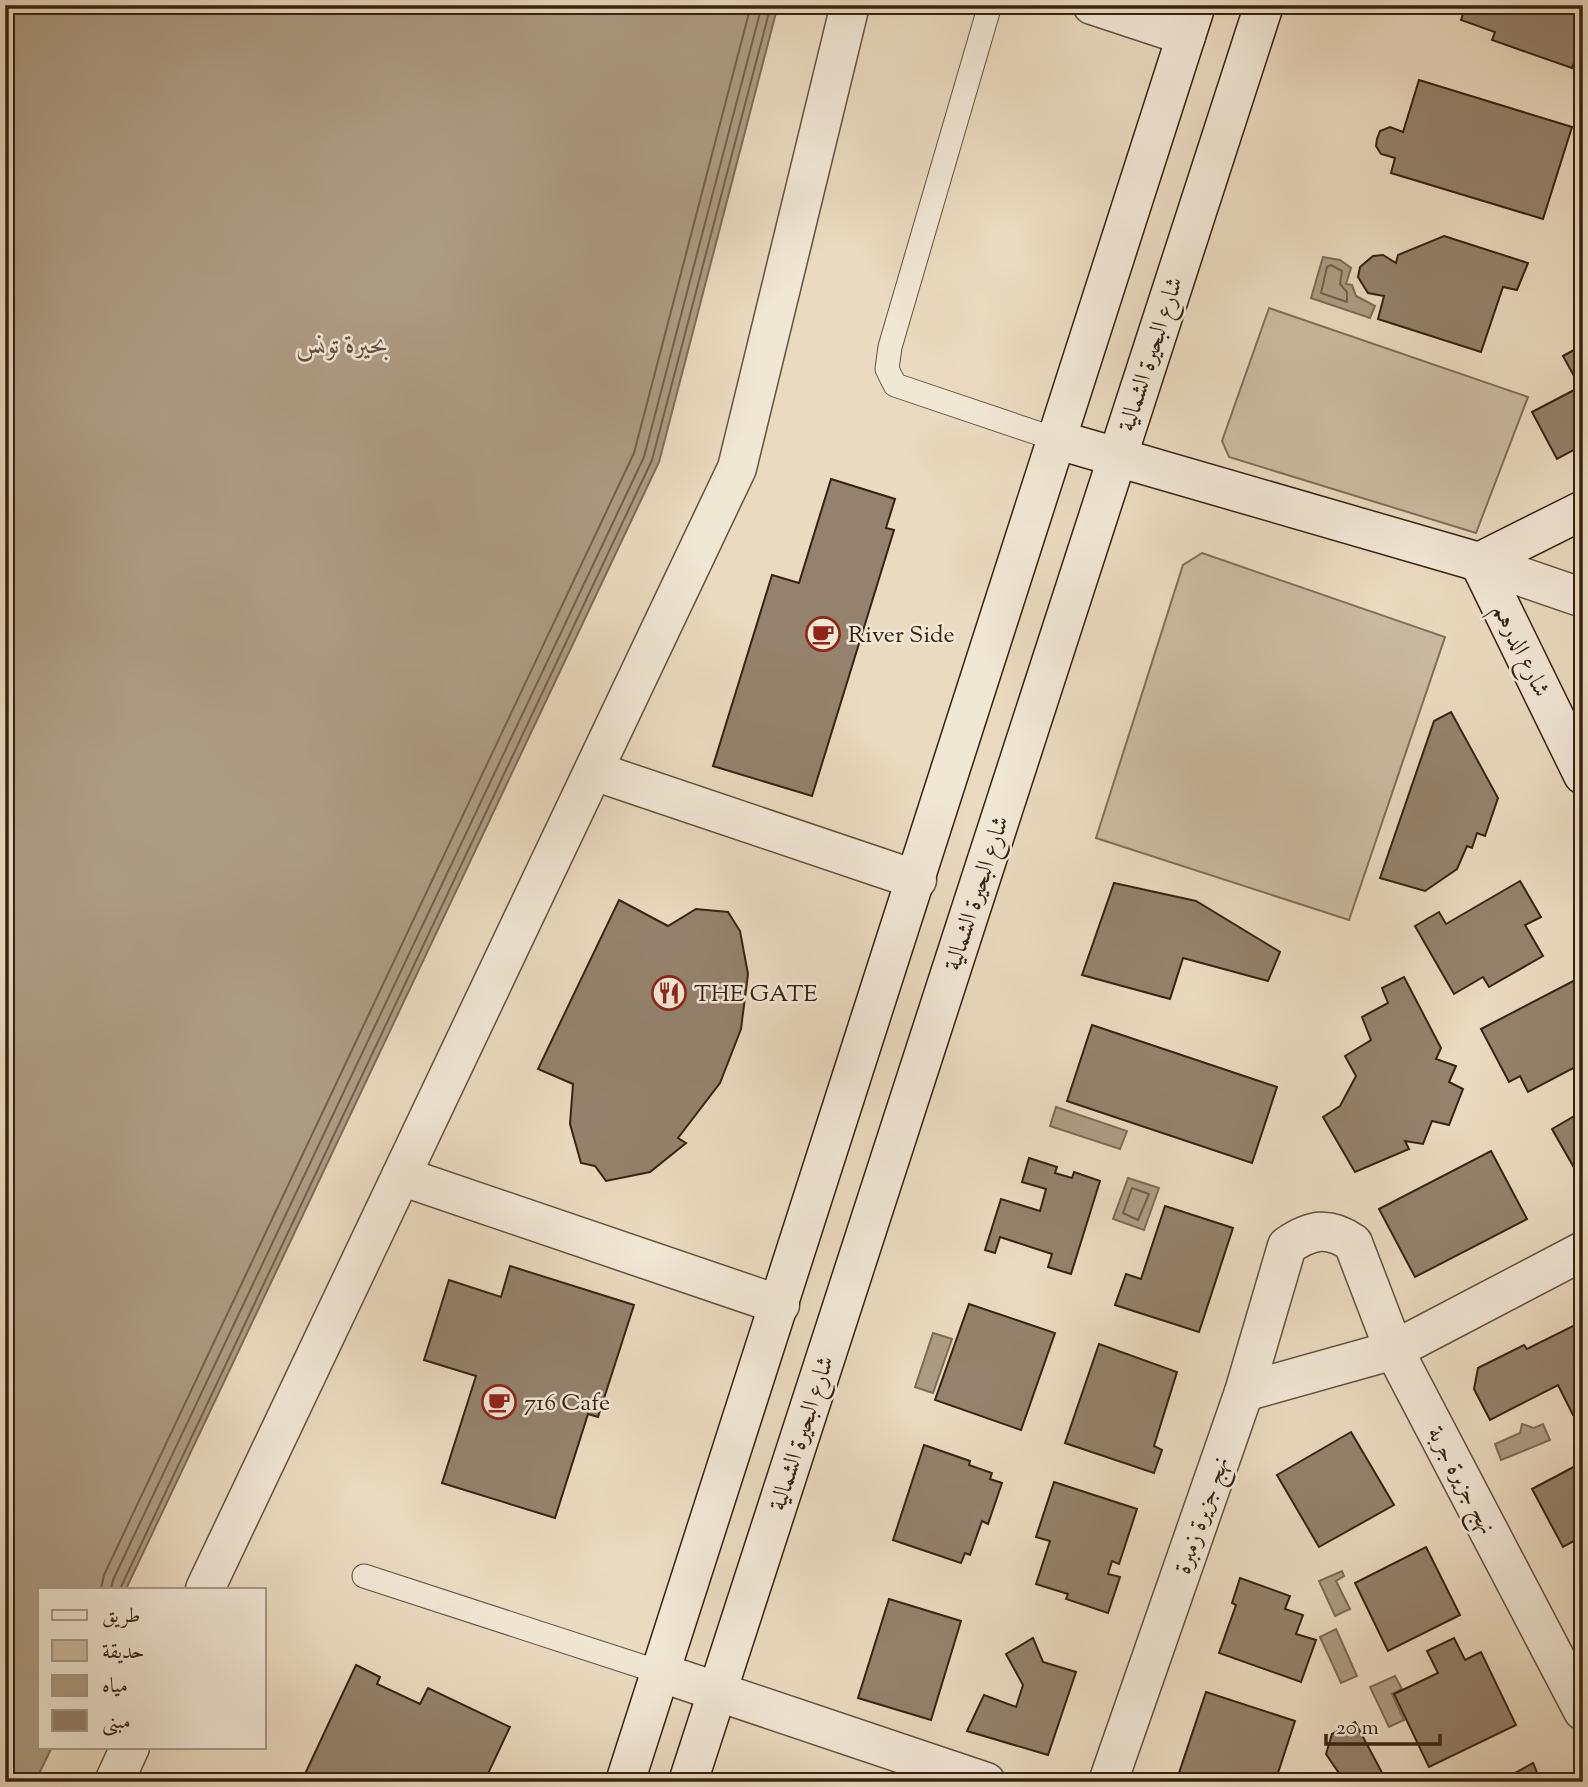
<svg xmlns="http://www.w3.org/2000/svg" width="1588" height="1787" font-family="'Sorts Mill Goudy',Amiri,serif">
<style>
.green{fill:#cbbba2;stroke:#806f5a;stroke-width:2}
.water{fill:#ad9c84;stroke:#7d6c56;stroke-width:2}
.lines{fill:none;stroke-linecap:round;stroke-linejoin:round}
.shore{stroke:#72604b;stroke-width:2}
.building{fill:#94826c;stroke:#362312;stroke-width:2}
.lane-casing{stroke:#63513d;stroke-width:25}
.street-casing{stroke:#63513d;stroke-width:41}
.secondary-casing{stroke:#362312;stroke-width:41}
.lane{stroke:#f1e7d5;stroke-width:23}
.street{stroke:#f1e7d5;stroke-width:38}
.secondary{stroke:#f1e7d5;stroke-width:38}
.labels{text-anchor:middle;stroke-width:5;stroke-linejoin:round;paint-order:stroke}
.street-label{font-size:24px;fill:#362312;stroke:#f1e7d5}
.poi-label{font-size:24px;fill:#362312;stroke:#f1e7d5;text-anchor:start}
.water-label{font-size:26px;font-style:italic;fill:#604d3a;stroke:#f1e7d5}
</style>
<rect width="100%" height="100%" fill="#eadabf"/>
<filter id="stains"><feTurbulence type="fractalNoise" baseFrequency=".00286" numOctaves="4"/><feColorMatrix values="0 0 0 0 .2 0 0 0 0 .09 0 0 0 0 .02 0 0 0 .5 -.17"/></filter>
<radialGradient id="worn" r=".72"><stop offset=".6" stop-color="#630" stop-opacity="0"/><stop offset="1" stop-color="#630" stop-opacity=".3"/></radialGradient>
<g class="green">
<path d="M 1269,308 L 1528,397 L 1476,533 L 1229,457 L 1222,441 Z"/>
<path d="M 1202,553 L 1445,637 L 1349,920 L 1096,838 L 1183,565 Z"/>
</g>
<g class="water">
<path d="M 5,5 L 778,5 L 659,462 L 126,1589 L 40,1589 L 40,1747 L 52,1747 L 35,1782 L 5,1782 Z"/>
<path d="M 1323,257 L 1340,260 L 1351,268 L 1346,284 L 1352,285 L 1356,296 L 1375,306 L 1370,318 L 1311,298 Z"/>
<path d="M 1056,1107 L 1127,1131 L 1120,1149 L 1050,1126 Z"/>
<path d="M 1128,1178 L 1159,1188 L 1144,1230 L 1113,1219 Z"/>
<path d="M 933,1333 L 952,1339 L 933,1393 L 915,1387 Z"/>
<path d="M 1522,1424 L 1534,1428 L 1543,1424 L 1550,1440 L 1501,1460 L 1495,1444 L 1520,1433 Z"/>
<path d="M 1342,1571 L 1344,1576 L 1336,1581 L 1350,1609 L 1335,1616 L 1319,1581 Z"/>
<path d="M 1336,1629 L 1357,1676 L 1341,1683 L 1320,1637 Z"/>
<path d="M 1395,1676 L 1402,1689 L 1392,1694 L 1404,1720 L 1389,1727 L 1370,1687 Z"/>
</g>
<g class="lines">
<g class="shore">
<path d="M 1331,265 L 1342,271 L 1340,284 L 1347,292 L 1347,302 L 1321,293 L 1327,267 Z"/>
<path d="M 1132,1188 L 1149,1194 L 1138,1220 L 1123,1213 Z"/>
<path d="M 101,1589 L 104,1575 L 634,453 L 751,5"/>
<path d="M 111,1589 L 113,1580 L 644,457 L 762,5"/>
<path d="M 120,1589 L 652,460 L 771,5"/>
</g>
</g>
<g class="building">
<path d="M 1466,5 L 1583,5 L 1583,38 L 1572,68 L 1492,40 L 1495,32 L 1461,20 Z"/>
<path d="M 1419,80 L 1572,127 L 1543,219 L 1391,173 L 1395,158 L 1381,154 L 1376,146 L 1377,139 L 1380,131 L 1390,127 L 1403,132 Z"/>
<path d="M 1444,236 L 1528,263 L 1517,290 L 1503,287 L 1481,352 L 1378,319 L 1384,296 L 1368,293 L 1358,277 L 1360,267 L 1373,256 L 1383,255 L 1396,263 L 1398,255 Z"/>
<path d="M 1583,345 L 1583,445 L 1557,459 L 1532,412 L 1580,387 L 1563,356 Z"/>
<path d="M 831,479 L 895,499 L 886,528 L 894,530 L 812,796 L 713,766 L 772,575 L 799,583 Z"/>
<path d="M 1451,712 L 1498,798 L 1485,836 L 1477,833 L 1472,848 L 1467,846 L 1457,869 L 1425,891 L 1380,878 L 1434,721 Z"/>
<path d="M 1520,881 L 1541,917 L 1525,925 L 1543,956 L 1489,987 L 1483,977 L 1454,994 L 1415,926 L 1439,912 L 1446,924 Z"/>
<path d="M 1114,883 L 1196,901 L 1280,952 L 1268,981 L 1183,958 L 1170,999 L 1082,975 Z"/>
<path d="M 619,900 L 668,926 L 696,909 L 728,912 L 740,931 L 748,974 L 741,1029 L 720,1083 L 678,1138 L 686,1143 L 650,1172 L 606,1181 L 595,1166 L 581,1163 L 570,1124 L 573,1084 L 538,1069 Z"/>
<path d="M 1583,976 L 1583,1063 L 1528,1092 L 1520,1076 L 1509,1082 L 1481,1029 Z"/>
<path d="M 1404,977 L 1441,1048 L 1436,1059 L 1456,1066 L 1449,1082 L 1463,1089 L 1449,1125 L 1432,1121 L 1423,1144 L 1405,1141 L 1409,1149 L 1355,1172 L 1323,1117 L 1340,1106 L 1356,1076 L 1345,1056 L 1371,1040 L 1362,1017 L 1388,1003 L 1382,988 Z"/>
<path d="M 1092,1025 L 1277,1087 L 1252,1163 L 1067,1101 Z"/>
<path d="M 1583,1111 L 1583,1179 L 1581,1180 L 1552,1129 Z"/>
<path d="M 1491,1151 L 1527,1219 L 1415,1277 L 1379,1209 Z"/>
<path d="M 1029,1158 L 1057,1167 L 1055,1173 L 1072,1178 L 1074,1172 L 1100,1181 L 1071,1274 L 1048,1267 L 1052,1254 L 1000,1237 L 995,1253 L 985,1250 L 1001,1199 L 1040,1211 L 1046,1189 L 1022,1182 Z"/>
<path d="M 1165,1206 L 1233,1228 L 1199,1332 L 1115,1305 L 1126,1274 L 1141,1279 Z"/>
<path d="M 510,1266 L 634,1305 L 598,1417 L 588,1414 L 555,1518 L 442,1483 L 476,1376 L 424,1360 L 449,1280 L 501,1297 Z"/>
<path d="M 969,1304 L 1055,1333 L 1021,1430 L 935,1400 Z"/>
<path d="M 1581,1322 L 1583,1411 L 1573,1415 L 1558,1385 L 1490,1420 L 1474,1389 L 1478,1368 L 1524,1345 L 1527,1349 Z"/>
<path d="M 1099,1344 L 1177,1372 L 1154,1446 L 1162,1450 L 1154,1473 L 1065,1443 Z"/>
<path d="M 1351,1432 L 1394,1505 L 1319,1547 L 1277,1475 Z"/>
<path d="M 924,1445 L 970,1461 L 969,1465 L 992,1473 L 990,1479 L 1002,1483 L 988,1524 L 982,1521 L 970,1555 L 965,1553 L 961,1563 L 893,1540 Z"/>
<path d="M 1583,1462 L 1583,1536 L 1563,1547 L 1532,1489 Z"/>
<path d="M 1054,1482 L 1137,1509 L 1119,1564 L 1112,1561 L 1108,1574 L 1120,1577 L 1108,1613 L 1066,1599 L 1068,1594 L 1036,1584 L 1050,1541 L 1036,1537 Z"/>
<path d="M 1426,1547 L 1460,1615 L 1388,1651 L 1355,1583 Z"/>
<path d="M 1240,1578 L 1290,1596 L 1285,1609 L 1303,1615 L 1296,1634 L 1316,1640 L 1301,1682 L 1219,1653 L 1236,1605 L 1232,1603 Z"/>
<path d="M 889,1599 L 961,1621 L 931,1720 L 858,1698 Z"/>
<path d="M 1033,1638 L 1043,1662 L 1076,1672 L 1048,1755 L 967,1731 L 984,1695 L 1016,1707 L 1023,1685 L 1006,1654 Z"/>
<path d="M 1454,1638 L 1465,1660 L 1481,1652 L 1516,1725 L 1429,1767 L 1394,1694 L 1438,1673 L 1427,1651 Z"/>
<path d="M 356,1665 L 380,1677 L 377,1684 L 420,1704 L 428,1688 L 510,1727 L 484,1782 L 317,1782 L 304,1776 Z"/>
<path d="M 1206,1692 L 1295,1721 L 1275,1782 L 1176,1782 Z"/>
<path d="M 1355,1722 L 1387,1782 L 1345,1782 L 1326,1754 L 1332,1734 Z"/>
<path d="M 1533,1763 L 1541,1782 L 1499,1782 Z"/>
</g>
<g class="lines">
<g class="lane-casing">
<g id="lane">
<path d="M 990,5 L 890,347 L 887,369 L 895,385 L 1058,440"/>
<path d="M 1167,5 L 1193,14"/>
<path d="M 364,1576 L 659,1672"/>
</g>
</g>
<g class="street-casing">
<g id="street">
<path d="M 1092,5 L 1186,36"/>
<path d="M 1479,562 L 1583,598"/>
<path d="M 594,771 L 917,880"/>
<path d="M 401,1176 L 780,1305"/>
<path d="M 1244,1392 L 1394,1350 L 1583,1251"/>
<path d="M 205,1589 L 737,468 L 850,5"/>
<path d="M 659,1672 L 986,1782"/>
<path d="M 114,1782 L 130,1747"/>
<path d="M 1108,1782 L 1244,1392 L 1287,1246 C 1311,1229 1329,1226 1353,1243 L 1394,1350 L 1583,1711"/>
</g>
</g>
<g class="secondary-casing">
<g id="secondary">
<path d="M 1058,440 L 1479,562 L 1583,510"/>
<path d="M 1479,562 L 1583,775"/>
<path d="M 625,1782 L 1196,5"/>
<path d="M 688,1782 L 1264,5"/>
</g>
</g>
<use href="#lane" class="lane"/>
<use href="#street" class="street"/>
<use href="#secondary" class="secondary"/>
</g>
<defs>
<g id="cafe-ring" transform="scale(1.75)"><circle r="9.5" fill="#f1e7d5" stroke="#8f2418" stroke-width="1.5"/><path d="M-5.5-4.5H6V0H3Q3 3.5 0 3.5H-2.5Q-5.5 3.5-5.5 0ZM3-3.2v2h1.7v-2ZM-6 4.5H4V6H-6Z" fill="#8f2418"/></g>
<g id="restaurant-ring" transform="scale(1.75)"><circle r="9.5" fill="#f1e7d5" stroke="#8f2418" stroke-width="1.5"/><path d="M-5-6h1v4h1v-4h1v4h1v-4h1v5L-1.5 .5V6h-2V.5L-5-1ZM5-6V6H3V1.5H1.5Q1.5-4 5-6Z" fill="#8f2418"/></g>
</defs>
<g fill-rule="evenodd">
<use href="#cafe-ring" x="823" y="634"/>
<use href="#restaurant-ring" x="669" y="993"/>
<use href="#cafe-ring" x="499" y="1402"/>
</g>
<g class="labels">
<g class="street-label">
<text transform="translate(1150 354) rotate(-72)" y="8">شارع البحيرة الشمالية</text>
<text transform="translate(1522 650) rotate(64)" y="8">شارع الدرهم</text>
<text transform="translate(976 893) rotate(-72)" y="8">شارع البحيرة الشمالية</text>
<text transform="translate(801 1433) rotate(-72)" y="8">شارع البحيرة الشمالية</text>
<text transform="translate(1462 1480) rotate(62)" y="8">نهج جزيرة جربة</text>
<text transform="translate(1201 1515) rotate(-71)" y="8">نهج جزيرة زمبرة</text>
</g>
<g class="poi-label">
<text x="848" y="642">River Side</text>
<text x="694" y="1001">THE GATE</text>
<text x="524" y="1410">716 Cafe</text>
</g>
<g class="water-label">
<text x="342" y="353">بحيرة تونس</text>
</g>
</g>
<rect width="1588" height="1787" fill="none" stroke="#eadabf" stroke-width="28"/>
<rect x="7" y="7" width="1574" height="1773" fill="none" stroke="#362312" stroke-width="3.5"/>
<rect x="14" y="14" width="1560" height="1759" fill="none" stroke="#362312" stroke-width="2"/>
<rect x="38" y="1588" width="228" height="161" fill="#f1e7d5" stroke="#a69987" stroke-width="2"/>
<rect x="52" y="1610" width="35" height="10" fill="#f1e7d5" stroke="#a69987" stroke-width="2"/>
<text x="102" y="1622" font-size="21" fill="#362312">طريق</text>
<rect x="52" y="1640" width="35" height="21" fill="#cbbba2" stroke="#a69987" stroke-width="2"/>
<text x="102" y="1658" font-size="21" fill="#362312">حديقة</text>
<rect x="52" y="1675" width="35" height="21" fill="#ad9c84" stroke="#a69987" stroke-width="2"/>
<text x="102" y="1692" font-size="21" fill="#362312">مياه</text>
<rect x="52" y="1710" width="35" height="21" fill="#94826c" stroke="#a69987" stroke-width="2"/>
<text x="102" y="1728" font-size="21" fill="#362312">مبنى</text>
<path d="M1326 1734v10h114v-10" fill="none" stroke="#362312" stroke-width="3.5"/>
<text x="1336" y="1734" font-size="21" fill="#362312" stroke="#f1e7d5" stroke-width="5" paint-order="stroke">20 m</text>
<rect width="100%" height="100%" filter="url(#stains)"/>
<rect width="100%" height="100%" fill="url(#worn)"/>
</svg>
